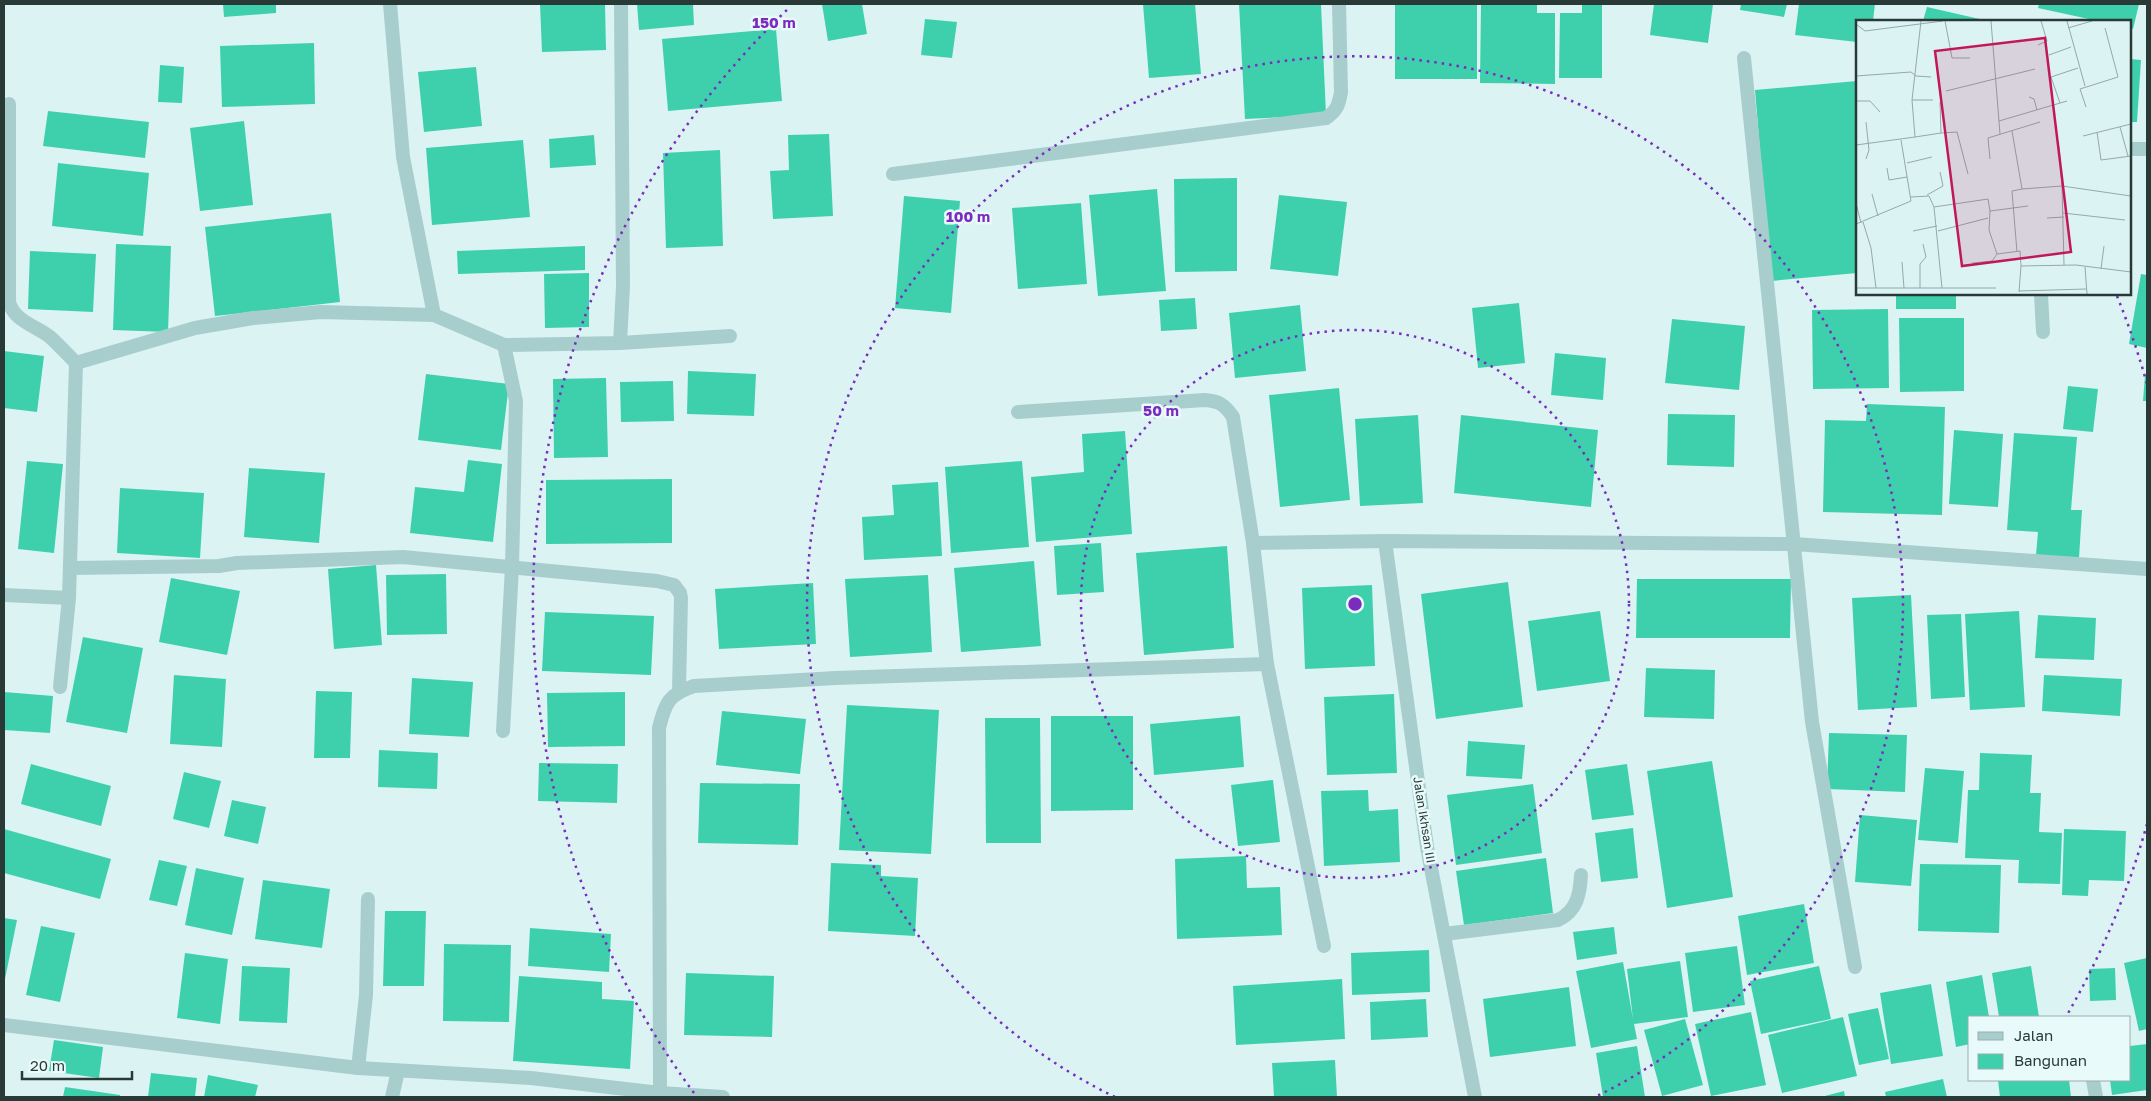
<svg xmlns="http://www.w3.org/2000/svg" width="2151" height="1101" font-family="'Golos Text',sans-serif">
<style>
.building{fill:#3ed0ad}
.lines{fill:none;stroke-linecap:round;stroke-linejoin:round}
.minor{stroke:#a7cecd;stroke-width:14}
.ring{fill:none;stroke:#7b2cbf;stroke-width:2.5;stroke-dasharray:2.5 5}
.labels{text-anchor:middle;stroke-width:5;stroke-linejoin:round;paint-order:stroke}
.street-label{font-size:12px;fill:#283936;stroke:#e9fafb}
.inset-road{fill:none;stroke:#94a9a8;stroke-width:1}
.view{fill:#c2185b;fill-opacity:0.15;stroke:#c2185b;stroke-width:2.5}
.inset-edge{fill:none;stroke:#283936;stroke-width:2.5}
.centre{fill:#7b2cbf;stroke:#e9fafb;stroke-width:2.5}
.ring-label{font-size:15px;text-anchor:middle;font-weight:bold;fill:#7b2cbf;stroke:#e9fafb;stroke-width:5;stroke-linejoin:round;paint-order:stroke}
</style>
<rect width="100%" height="100%" fill="#dcf3f4"/>
<g class="building">
<path d="M 223,4 L 276,4 L 276,13 L 224,17 Z"/>
<path d="M 540,4 L 605,4 L 606,50 L 542,52 Z"/>
<path d="M 637,4 L 693,4 L 694,25 L 639,30 Z"/>
<path d="M 822,4 L 862,4 L 867,34 L 828,41 Z"/>
<path d="M 1143,4 L 1195,4 L 1201,74 L 1149,78 Z"/>
<path d="M 1239,4 L 1321,4 L 1326,115 L 1245,119 Z"/>
<rect x="1395" y="4" width="82" height="75"/>
<path d="M 1481,4 L 1537,4 L 1537,13 L 1555,13 L 1555,84 L 1480,83 Z"/>
<path d="M 1582,4 L 1602,4 L 1602,78 L 1559,78 L 1560,13 L 1582,13 Z"/>
<path d="M 1654,4 L 1713,4 L 1708,43 L 1650,35 Z"/>
<path d="M 1741,4 L 1787,4 L 1784,17 L 1740,10 Z"/>
<path d="M 1799,4 L 1875,4 L 1873,21 L 1857,21 L 1857,42 L 1795,35 Z"/>
<path d="M 2039,4 L 2139,4 L 2133,29 L 2130,28 L 2130,21 L 2098,21 L 2038,8 Z"/>
<path d="M 1927,7 L 1984,20 L 1984,21 L 1923,21 Z"/>
<path d="M 925,19 L 957,22 L 952,58 L 921,55 Z"/>
<path d="M 776,29 L 782,101 L 668,111 L 662,39 Z"/>
<path d="M 314,43 L 315,104 L 222,107 L 220,46 Z"/>
<path d="M 2130,59 L 2141,60 L 2137,122 L 2130,122 Z"/>
<path d="M 160,65 L 184,67 L 182,103 L 158,102 Z"/>
<path d="M 476,67 L 482,126 L 424,132 L 418,72 Z"/>
<path d="M 1857,81 L 1857,273 L 1771,281 L 1755,90 Z"/>
<path d="M 48,111 L 149,122 L 145,158 L 43,146 Z"/>
<path d="M 244,121 L 253,205 L 200,211 L 190,128 Z"/>
<path d="M 829,134 L 833,216 L 773,219 L 770,171 L 789,170 L 788,135 Z"/>
<path d="M 594,135 L 596,165 L 550,168 L 549,139 Z"/>
<path d="M 523,140 L 530,217 L 432,225 L 426,148 Z"/>
<path d="M 720,150 L 723,246 L 666,248 L 663,153 Z"/>
<path d="M 58,163 L 149,173 L 143,236 L 52,226 Z"/>
<path d="M 1237,178 L 1237,271 L 1175,272 L 1174,179 Z"/>
<path d="M 1157,189 L 1166,291 L 1098,296 L 1089,195 Z"/>
<path d="M 1279,195 L 1347,202 L 1338,276 L 1270,269 Z"/>
<path d="M 904,196 L 960,201 L 951,313 L 895,308 Z"/>
<path d="M 1081,203 L 1087,284 L 1018,289 L 1012,208 Z"/>
<path d="M 331,213 L 340,302 L 215,316 L 205,227 Z"/>
<path d="M 116,244 L 171,246 L 168,332 L 113,330 Z"/>
<path d="M 585,246 L 585,270 L 458,274 L 457,251 Z"/>
<path d="M 30,251 L 96,254 L 93,312 L 28,309 Z"/>
<path d="M 589,273 L 589,327 L 545,328 L 544,274 Z"/>
<path d="M 2141,274 L 2147,275 L 2147,348 L 2129,344 Z"/>
<rect x="1896" y="294" width="60" height="15"/>
<path d="M 1195,298 L 1197,329 L 1161,331 L 1159,300 Z"/>
<path d="M 1519,303 L 1525,363 L 1478,368 L 1472,308 Z"/>
<path d="M 1300,305 L 1306,371 L 1235,378 L 1229,313 Z"/>
<path d="M 1888,309 L 1889,388 L 1813,389 L 1812,310 Z"/>
<path d="M 1899,318 L 1964,318 L 1964,391 L 1900,392 Z"/>
<path d="M 1672,319 L 1745,326 L 1739,390 L 1665,383 Z"/>
<path d="M 4,351 L 44,356 L 37,412 L 4,408 Z"/>
<path d="M 1555,353 L 1606,358 L 1603,400 L 1551,395 Z"/>
<path d="M 688,371 L 756,374 L 754,416 L 687,414 Z"/>
<path d="M 426,374 L 509,384 L 501,450 L 418,440 Z"/>
<path d="M 2145,375 L 2147,375 L 2147,401 L 2143,401 Z"/>
<path d="M 606,378 L 608,457 L 554,458 L 553,379 Z"/>
<path d="M 673,381 L 674,421 L 621,422 L 620,382 Z"/>
<path d="M 2068,386 L 2098,389 L 2093,432 L 2063,429 Z"/>
<path d="M 1339,388 L 1350,500 L 1280,507 L 1269,395 Z"/>
<path d="M 1867,404 L 1945,407 L 1942,515 L 1823,512 L 1825,420 L 1866,421 Z"/>
<path d="M 1668,414 L 1735,415 L 1734,467 L 1667,465 Z"/>
<path d="M 1418,415 L 1423,503 L 1360,506 L 1355,419 Z"/>
<path d="M 1461,415 L 1598,430 L 1591,507 L 1454,493 Z"/>
<path d="M 1954,430 L 2003,434 L 1998,507 L 1949,504 Z"/>
<path d="M 1125,431 L 1132,534 L 1036,542 L 1031,477 L 1084,472 L 1082,434 Z"/>
<path d="M 2014,433 L 2077,437 L 2071,510 L 2082,510 L 2079,558 L 2036,555 L 2038,532 L 2007,530 Z"/>
<path d="M 468,460 L 502,464 L 493,542 L 410,533 L 415,487 L 464,492 Z"/>
<path d="M 27,461 L 63,464 L 54,553 L 18,549 Z"/>
<path d="M 1022,461 L 1029,547 L 951,553 L 945,467 Z"/>
<path d="M 249,468 L 325,473 L 319,543 L 244,537 Z"/>
<path d="M 672,479 L 672,543 L 546,544 L 546,480 Z"/>
<path d="M 938,482 L 942,556 L 864,560 L 862,517 L 894,515 L 892,485 Z"/>
<path d="M 120,488 L 204,493 L 200,558 L 117,553 Z"/>
<path d="M 1101,543 L 1104,592 L 1057,595 L 1054,546 Z"/>
<path d="M 1227,546 L 1234,648 L 1144,655 L 1136,553 Z"/>
<path d="M 1034,561 L 1041,646 L 961,652 L 954,568 Z"/>
<path d="M 376,565 L 382,645 L 334,649 L 328,569 Z"/>
<path d="M 446,574 L 447,634 L 387,635 L 386,575 Z"/>
<path d="M 928,575 L 932,652 L 850,657 L 845,579 Z"/>
<path d="M 171,578 L 240,591 L 227,655 L 159,642 Z"/>
<path d="M 1637,579 L 1791,579 L 1790,638 L 1636,638 Z"/>
<path d="M 1508,582 L 1523,707 L 1436,719 L 1421,594 Z"/>
<path d="M 813,583 L 816,644 L 719,649 L 715,589 Z"/>
<path d="M 1372,585 L 1375,666 L 1305,669 L 1302,588 Z"/>
<path d="M 1911,595 L 1917,707 L 1858,710 L 1852,598 Z"/>
<path d="M 1600,611 L 1610,681 L 1537,691 L 1528,621 Z"/>
<path d="M 2019,611 L 2025,707 L 1970,710 L 1965,614 Z"/>
<path d="M 545,612 L 654,616 L 651,675 L 542,671 Z"/>
<path d="M 1961,614 L 1965,697 L 1931,699 L 1927,615 Z"/>
<path d="M 2038,615 L 2096,618 L 2094,660 L 2035,658 Z"/>
<path d="M 83,637 L 143,648 L 127,733 L 66,722 Z"/>
<path d="M 1646,668 L 1715,670 L 1714,719 L 1644,717 Z"/>
<path d="M 174,675 L 226,679 L 222,747 L 170,744 Z"/>
<path d="M 2044,675 L 2122,679 L 2120,716 L 2042,711 Z"/>
<path d="M 412,678 L 473,682 L 469,737 L 409,734 Z"/>
<path d="M 316,691 L 352,692 L 350,758 L 314,758 Z"/>
<path d="M 4,692 L 53,696 L 50,733 L 4,730 Z"/>
<path d="M 625,692 L 625,746 L 548,747 L 547,693 Z"/>
<path d="M 1394,694 L 1397,773 L 1327,775 L 1324,697 Z"/>
<path d="M 847,705 L 939,710 L 931,854 L 839,850 Z"/>
<path d="M 722,711 L 806,719 L 800,774 L 716,765 Z"/>
<path d="M 1051,716 L 1133,716 L 1133,810 L 1051,811 Z"/>
<path d="M 1240,716 L 1244,767 L 1154,775 L 1150,724 Z"/>
<path d="M 985,718 L 1040,718 L 1041,843 L 986,843 Z"/>
<path d="M 1829,733 L 1907,735 L 1905,792 L 1827,789 Z"/>
<path d="M 1468,741 L 1525,745 L 1522,779 L 1466,776 Z"/>
<path d="M 379,750 L 438,753 L 437,789 L 378,787 Z"/>
<path d="M 1980,753 L 2032,755 L 2030,793 L 2041,793 L 2039,832 L 2062,833 L 2060,884 L 2018,883 L 2019,860 L 1965,858 L 1968,790 L 1979,790 Z"/>
<path d="M 1712,761 L 1733,897 L 1667,908 L 1647,771 Z"/>
<path d="M 539,763 L 618,764 L 617,803 L 538,801 Z"/>
<path d="M 31,764 L 111,786 L 101,826 L 21,804 Z"/>
<path d="M 1627,764 L 1634,815 L 1592,820 L 1585,770 Z"/>
<path d="M 1925,768 L 1964,771 L 1958,843 L 1918,840 Z"/>
<path d="M 184,772 L 221,781 L 209,828 L 173,819 Z"/>
<path d="M 1273,780 L 1280,842 L 1238,846 L 1231,785 Z"/>
<path d="M 700,783 L 800,784 L 798,845 L 698,843 Z"/>
<path d="M 1533,784 L 1542,853 L 1456,865 L 1447,795 Z"/>
<path d="M 1368,790 L 1369,811 L 1398,809 L 1400,862 L 1324,866 L 1321,791 Z"/>
<path d="M 232,800 L 266,807 L 258,844 L 224,836 Z"/>
<path d="M 1860,815 L 1917,820 L 1911,886 L 1855,882 Z"/>
<path d="M 1633,828 L 1638,878 L 1601,882 L 1595,833 Z"/>
<path d="M 4,829 L 111,859 L 100,899 L 4,873 Z"/>
<path d="M 2064,829 L 2126,831 L 2124,881 L 2089,880 L 2088,896 L 2062,895 Z"/>
<path d="M 1246,856 L 1247,888 L 1280,887 L 1282,935 L 1177,939 L 1175,859 Z"/>
<path d="M 1546,858 L 1553,913 L 1464,925 L 1456,871 Z"/>
<path d="M 159,860 L 187,866 L 177,906 L 149,900 Z"/>
<path d="M 831,863 L 881,865 L 881,876 L 918,878 L 915,936 L 828,931 Z"/>
<path d="M 1920,864 L 2001,865 L 1999,933 L 1918,931 Z"/>
<path d="M 196,868 L 244,878 L 232,935 L 185,925 Z"/>
<path d="M 263,880 L 330,889 L 322,948 L 255,939 Z"/>
<path d="M 1804,904 L 1814,963 L 1747,975 L 1738,916 Z"/>
<path d="M 385,911 L 426,911 L 424,986 L 383,986 Z"/>
<path d="M 4,918 L 17,920 L 5,979 L 4,979 Z"/>
<path d="M 41,926 L 75,933 L 60,1002 L 26,995 Z"/>
<path d="M 1614,927 L 1617,954 L 1577,960 L 1573,932 Z"/>
<path d="M 530,928 L 611,934 L 609,972 L 528,966 Z"/>
<path d="M 444,944 L 511,945 L 509,1022 L 443,1021 Z"/>
<path d="M 1737,946 L 1745,1005 L 1693,1012 L 1685,953 Z"/>
<path d="M 1429,950 L 1430,992 L 1352,995 L 1351,953 Z"/>
<path d="M 185,953 L 228,959 L 220,1024 L 177,1018 Z"/>
<path d="M 2147,958 L 2147,1029 L 2139,1031 L 2124,963 Z"/>
<path d="M 1680,961 L 1688,1017 L 1634,1024 L 1637,1039 L 1591,1048 L 1576,971 L 1623,962 L 1633,1019 L 1627,969 Z"/>
<path d="M 242,966 L 290,968 L 287,1023 L 239,1021 Z"/>
<path d="M 1819,966 L 1831,1019 L 1761,1034 L 1750,981 Z"/>
<path d="M 2031,966 L 2039,1017 L 1999,1017 L 1992,973 Z"/>
<path d="M 2115,968 L 2116,1000 L 2090,1001 L 2089,969 Z"/>
<path d="M 686,973 L 774,976 L 772,1037 L 684,1035 Z"/>
<path d="M 1982,975 L 1989,1017 L 1970,1017 L 1970,1044 L 1956,1047 L 1946,982 Z"/>
<path d="M 519,976 L 602,982 L 602,999 L 634,1001 L 630,1069 L 513,1061 Z"/>
<path d="M 1342,979 L 1345,1039 L 1236,1045 L 1233,986 Z"/>
<path d="M 1931,984 L 1943,1056 L 1891,1064 L 1880,993 Z"/>
<path d="M 1569,987 L 1576,1046 L 1490,1057 L 1483,999 Z"/>
<path d="M 1426,999 L 1428,1037 L 1371,1040 L 1370,1002 Z"/>
<path d="M 1878,1008 L 1889,1059 L 1859,1065 L 1848,1014 Z"/>
<path d="M 1751,1012 L 1766,1085 L 1711,1096 L 1695,1024 Z"/>
<path d="M 1843,1017 L 1857,1076 L 1782,1093 L 1768,1035 Z"/>
<path d="M 1685,1019 L 1703,1085 L 1662,1096 L 1644,1030 Z"/>
<path d="M 54,1040 L 103,1047 L 99,1078 L 49,1071 Z"/>
<path d="M 2147,1044 L 2147,1090 L 2112,1095 L 2110,1080 L 2130,1080 L 2130,1046 Z"/>
<path d="M 1637,1046 L 1645,1097 L 1603,1097 L 1596,1053 Z"/>
<path d="M 1335,1060 L 1337,1097 L 1274,1097 L 1272,1063 Z"/>
<path d="M 151,1073 L 197,1078 L 195,1097 L 148,1097 Z"/>
<path d="M 208,1075 L 258,1085 L 255,1097 L 204,1097 Z"/>
<path d="M 1943,1079 L 1947,1097 L 1886,1097 L 1885,1092 Z"/>
<path d="M 1998,1080 L 2069,1080 L 2071,1097 L 2000,1097 Z"/>
<path d="M 65,1087 L 120,1095 L 120,1097 L 63,1097 Z"/>
<path d="M 1844,1091 L 1845,1097 L 1821,1097 Z"/>
</g>
<g class="lines">
<g class="minor">
<path d="M 390,4 L 403,157 L 434,315"/>
<path d="M 1744,58 L 1812,722 L 1855,967"/>
<path d="M 9,104 L 9,302 C 14,321 36,326 50,337 C 59,345 67,354 76,363"/>
<path d="M 2130,149 L 2147,149"/>
<path d="M 893,174 L 1326,118 C 1337,111 1339,104 1341,92 L 1339,4"/>
<path d="M 2041,294 L 2043,332"/>
<path d="M 620,343 L 730,336"/>
<path d="M 504,345 L 620,343 L 623,286 L 621,4"/>
<path d="M 1018,412 L 1205,400 C 1219,401 1225,405 1233,417 L 1253,543 L 1267,664 L 1324,946"/>
<path d="M 1385,541 L 1427,847 L 1475,1097"/>
<path d="M 1253,543 L 1385,541 L 1794,544 L 2147,569"/>
<path d="M 70,568 L 219,566 L 237,563 L 403,557 L 657,581 L 674,585 L 680,593 L 681,598 L 679,690"/>
<path d="M 4,595 L 69,598 L 76,363 L 195,328 L 253,318 L 321,312 L 434,315 L 504,345 L 516,401 L 512,567 L 503,731"/>
<path d="M 60,687 L 69,598"/>
<path d="M 1444,934 L 1558,920 C 1577,911 1580,894 1581,875"/>
<path d="M 4,1025 L 358,1068 L 531,1078 L 660,1093 L 659,728 C 665,703 669,694 694,686 L 835,678 L 1267,664"/>
<path d="M 358,1068 L 366,995 L 368,899"/>
<path d="M 2093,1080 L 2096,1097"/>
<path d="M 392,1097 L 398,1071"/>
<path d="M 659,1097 L 660,1093 L 723,1097"/>
</g>
</g>
<g class="ring">
<circle cx="1355" cy="604" r="274"/>
<path d="M1115 1097A548 548 0 1 1 1595 1097"/>
<path d="M2147 824A822 822 0 0 1 2067 1015M694 1093A822 822 0 0 1 789 8M2117 296A822 822 0 0 1 2147 384"/>
</g>
<g class="labels">
<g class="street-label">
<text transform="translate(1424 820) rotate(81)" y="4">Jalan Ikhsan III</text>
</g>
</g>
<g transform="translate(1856 20)">
<rect width="275" height="275" fill="#dcf3f4"/>
<path class="inset-road" d="M 89,1 L 96,38 L 114,38M 135,1 L 144,114M 211,1 L 229,66M 0,4 L 9,11 L 87,1M 212,8 L 236,1M 182,25 L 191,21 L 185,1M 193,35 L 215,27M 0,56 L 55,52 L 60,56 L 75,57M 90,71 L 179,49M 173,77 L 178,79 L 181,90M 56,80 L 77,80M 0,81 L 14,81 L 24,92M 84,82 L 85,113 L 101,112 L 112,154M 204,83 L 195,57 L 222,48M 230,87 L 224,69 L 262,57 L 249,8M 143,101 L 211,81M 264,107 L 272,136M 156,111 L 166,169 L 206,166 L 208,245M 241,112 L 245,140 L 275,136M 227,116 L 275,104M 59,117 L 85,113M 0,125 L 59,117 L 56,80 L 65,1M 203,126 L 206,166 L 275,176M 10,139 L 13,130 L 10,102M 134,139 L 132,118 L 184,102M 51,143 L 76,137M 31,148 L 33,160 L 51,157M 16,174 L 22,196M 71,175 L 87,166 L 84,152M 55,177 L 73,176 L 78,187 L 86,268M 0,183 L 5,203M 172,186 L 134,191 L 133,210 L 141,234 L 164,231 L 165,246 L 220,245 L 275,252M 78,187 L 132,179 L 134,191M 207,193 L 269,200M 191,198 L 208,197M 7,202 L 15,228 L 20,268M 0,204 L 55,181 L 45,120M 57,211 L 81,206M 82,211 L 132,198M 161,232 L 156,171 L 166,169M 46,242 L 48,268M 116,243 L 136,241 L 141,234M 229,247 L 231,274M 245,249 L 248,226M 0,268 L 140,268M 64,268 L 64,244 L 70,237 L 67,224M 163,271 L 230,269M 163,272 L 165,246"/>
<path class="view" d="M 189,18 L 215,232 L 106,246 L 79,31 Z"/>
<rect width="275" height="275" class="inset-edge"/>
</g>
<circle cx="1355" cy="604" r="8" class="centre"/>
<g class="ring-label">
<text x="774" y="28">150 m</text>
<text x="968" y="222">100 m</text>
<text x="1161" y="416">50 m</text>
</g>
<rect width="2151" height="1101" fill="none" stroke="#283936" stroke-width="10"/>
<rect x="1968" y="1016" width="162" height="65" fill="#e9fafb" stroke="#9cadac"/>
<rect x="1978" y="1032" width="25" height="8" fill="#a7cecd" stroke="#9cadac"/>
<text x="2014" y="1041" font-size="15" fill="#283936">Jalan</text>
<rect x="1978" y="1054" width="25" height="15" fill="#3ed0ad" stroke="#9cadac"/>
<text x="2014" y="1066" font-size="15" fill="#283936">Bangunan</text>
<path d="M22 1071v8h110v-8" fill="none" stroke="#283936" stroke-width="2.5"/>
<text x="30" y="1071" font-size="15" fill="#283936" stroke="#e9fafb" stroke-width="4" paint-order="stroke">20 m</text>
</svg>
